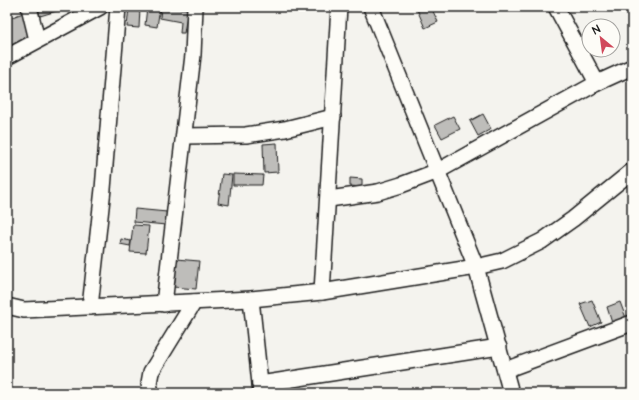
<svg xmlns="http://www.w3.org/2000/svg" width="639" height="400" font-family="'Architects Daughter',sans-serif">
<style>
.building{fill:#bebdba;stroke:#1c1c1c}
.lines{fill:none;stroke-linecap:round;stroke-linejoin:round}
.minor-casing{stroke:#1c1c1c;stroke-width:18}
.minor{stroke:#fdfcf7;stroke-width:15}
</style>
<rect width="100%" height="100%" fill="#f4f3ee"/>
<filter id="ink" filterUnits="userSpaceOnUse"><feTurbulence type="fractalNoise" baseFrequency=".025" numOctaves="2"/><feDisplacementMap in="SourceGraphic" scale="8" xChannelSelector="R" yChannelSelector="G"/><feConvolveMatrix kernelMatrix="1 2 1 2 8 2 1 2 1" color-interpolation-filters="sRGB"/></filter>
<g filter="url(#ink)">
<g class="building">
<path d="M 38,7 L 70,7 L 40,16 Z"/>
<path d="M 129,7 L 140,8 L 139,28 L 127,27 Z"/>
<path d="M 147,7 L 160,7 L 157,27 L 145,25 Z"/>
<path d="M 161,7 L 188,9 L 184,33 L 180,33 L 181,22 L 160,18 Z"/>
<path d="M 416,7 L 431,7 L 438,22 L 425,28 Z"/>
<path d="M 23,13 L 33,40 L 8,49 L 7,46 L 7,19 Z"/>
<path d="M 483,114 L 491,129 L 478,136 L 470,121 Z"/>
<path d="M 453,116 L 460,129 L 442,138 L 435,125 Z"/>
<path d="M 277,143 L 278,172 L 264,173 L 263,144 Z"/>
<path d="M 222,174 L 232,175 L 229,205 L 218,203 Z"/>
<path d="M 233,174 L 263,175 L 262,185 L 233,185 Z"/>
<path d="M 350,178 L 362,179 L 362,187 L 350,186 Z"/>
<path d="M 135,209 L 167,212 L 166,225 L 134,222 Z"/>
<path d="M 133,225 L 149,226 L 146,253 L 130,252 Z"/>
<path d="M 121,239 L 131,241 L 130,246 L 120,244 Z"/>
<path d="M 176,259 L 199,261 L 196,289 L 173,287 Z"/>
<path d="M 592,300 L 601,322 L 590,327 L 580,304 Z"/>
<path d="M 620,302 L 626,318 L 612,323 L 607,307 Z"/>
<path d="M 30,389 L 56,393 L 30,393 Z"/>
</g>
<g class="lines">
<g class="minor-casing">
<g id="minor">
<path d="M 29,7 L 37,40"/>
<path d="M 371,7 L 476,267 L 511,393"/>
<path d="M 556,7 L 597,83"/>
<path d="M 7,57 L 100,7"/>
<path d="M 184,136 L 246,135 L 285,129 L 333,117"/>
<path d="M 329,199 L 378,192 L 401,185 L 438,171 L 597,83 L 632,67"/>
<path d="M 322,292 L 339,7"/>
<path d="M 251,299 L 261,393"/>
<path d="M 164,304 L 193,55 L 195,7"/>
<path d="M 7,306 L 24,310 L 251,299 L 322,292 L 476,267 L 502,261 L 542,241 L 573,219 L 632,171"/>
<path d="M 90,307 L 103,189 L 118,7"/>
<path d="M 505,370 L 632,323"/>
<path d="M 260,384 L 499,347"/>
<path d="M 151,393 L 149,383 L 151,372 L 194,302"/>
</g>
</g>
<use href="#minor" class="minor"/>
</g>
</g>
<rect width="639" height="400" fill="none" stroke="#fdfcf7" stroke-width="24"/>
<rect x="12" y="12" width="615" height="376" fill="none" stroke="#1c1c1c" stroke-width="1.5" filter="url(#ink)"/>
<g transform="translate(601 38) rotate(331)"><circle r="19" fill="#fdfcf7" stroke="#a3a29f"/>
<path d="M0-3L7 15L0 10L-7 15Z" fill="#d1495b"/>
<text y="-6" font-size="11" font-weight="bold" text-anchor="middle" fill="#1c1c1c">N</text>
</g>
</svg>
